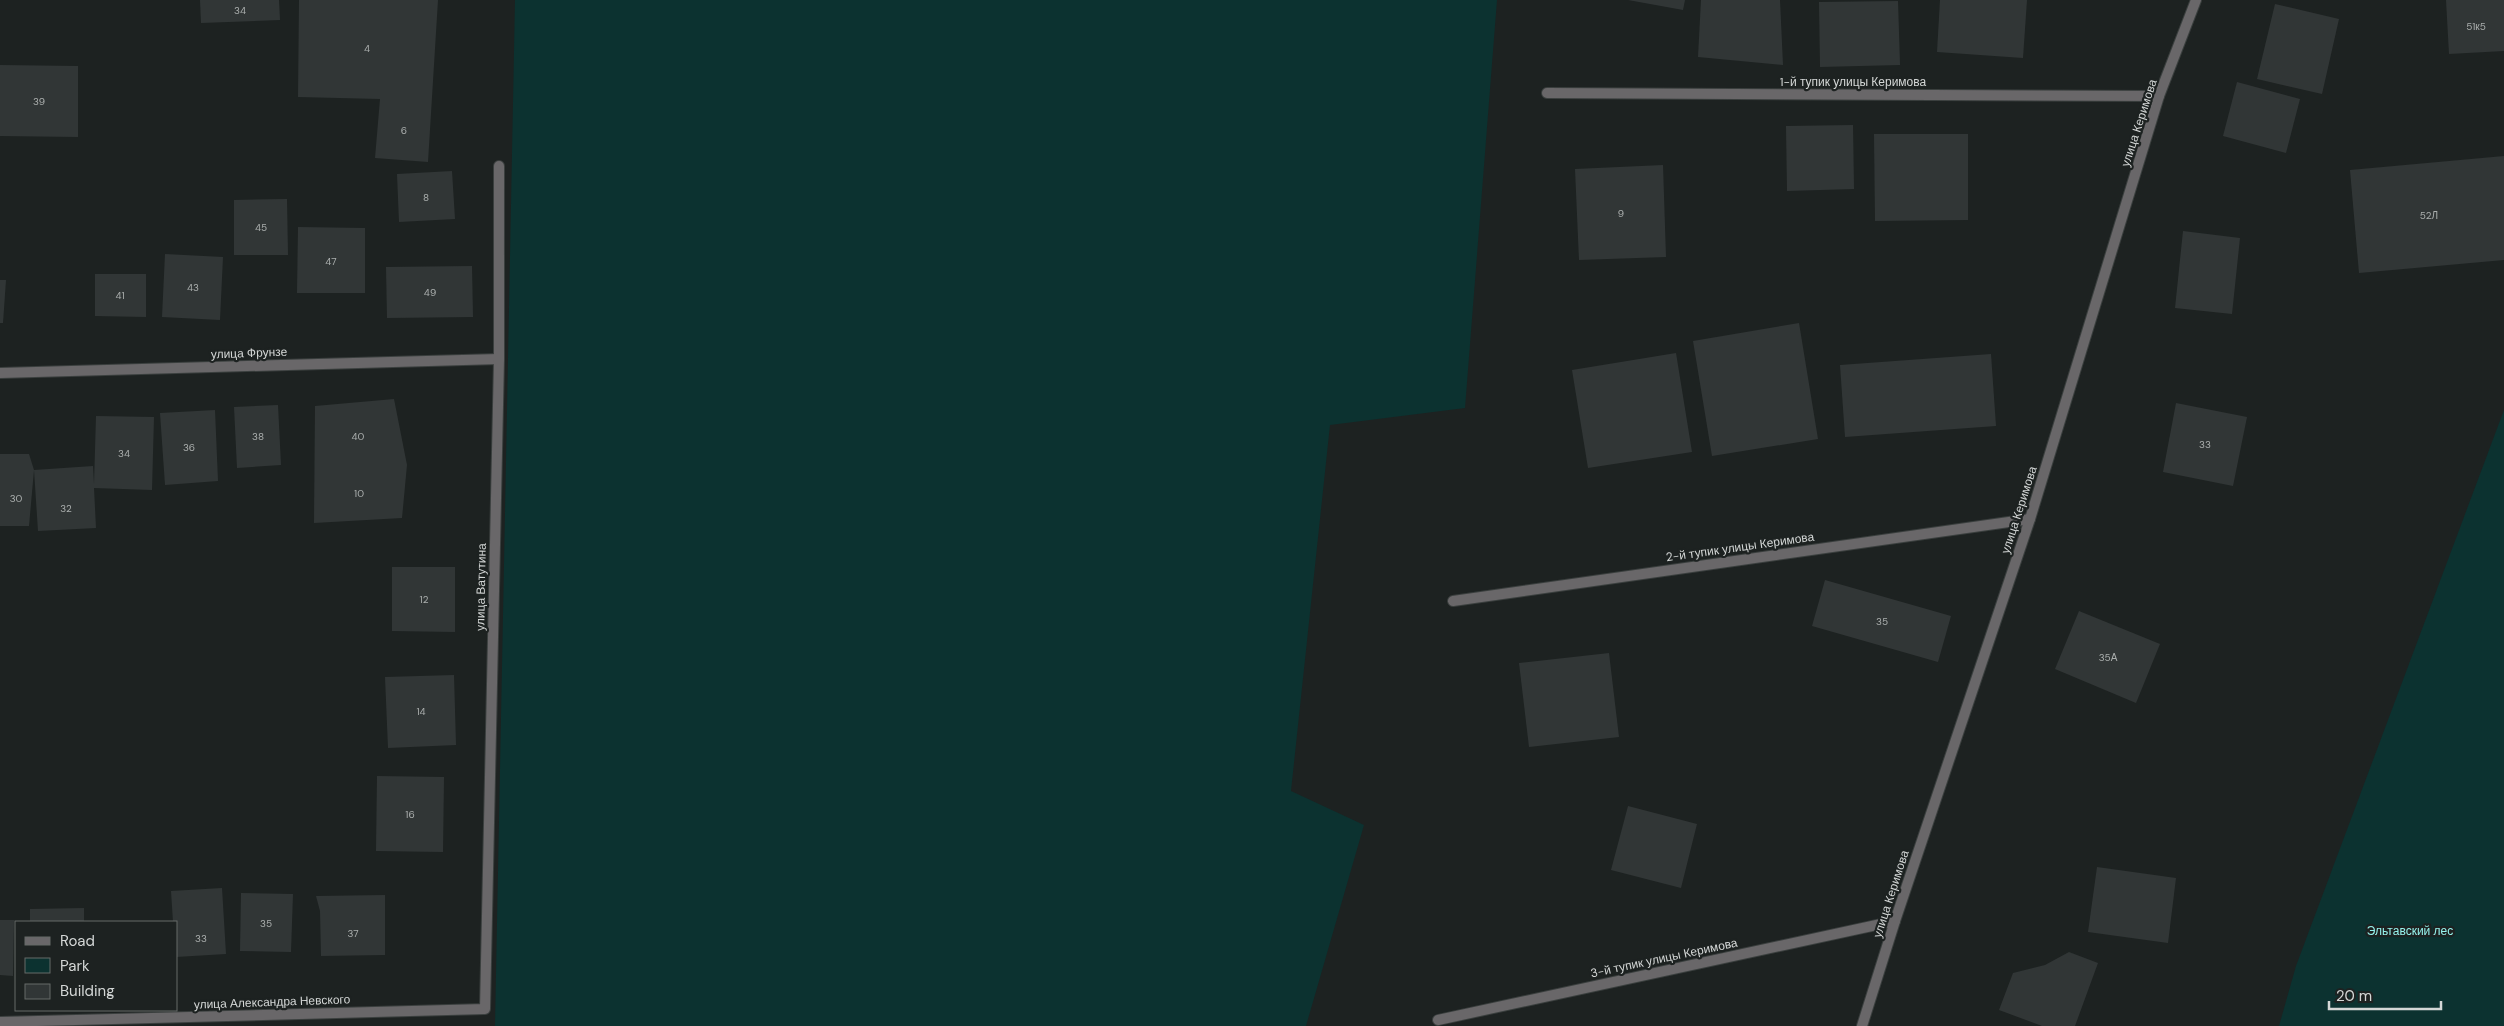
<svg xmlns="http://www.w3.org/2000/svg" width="2504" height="1026" font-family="'DM Sans',sans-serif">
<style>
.green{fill:#0c3230}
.building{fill:#313636}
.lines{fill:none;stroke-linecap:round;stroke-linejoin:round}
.lane-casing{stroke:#3a3f3e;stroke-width:12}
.street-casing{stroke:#3a3f3e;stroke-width:12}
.lane{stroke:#696769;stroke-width:10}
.street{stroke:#696769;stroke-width:10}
.labels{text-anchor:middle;stroke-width:4.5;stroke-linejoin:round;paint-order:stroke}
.number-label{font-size:10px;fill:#abafae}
.street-label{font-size:12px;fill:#d4d7d6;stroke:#1d2221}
.park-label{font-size:12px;fill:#95f2ec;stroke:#1d2221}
</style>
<rect width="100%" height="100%" fill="#1d2221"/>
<g class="green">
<path d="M 515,0 L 1497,0 L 1465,408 L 1330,425 L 1291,791 L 1364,825 L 1306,1026 L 495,1026 Z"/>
<path d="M 2504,410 L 2504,1026 L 2279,1026 L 2296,966 Z"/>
</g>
<g class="building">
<path d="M 200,0 L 279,0 L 280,20 L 201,23 Z"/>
<path d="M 299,0 L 438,0 L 428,162 L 375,158 L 380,99 L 298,97 Z"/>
<path d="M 1628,0 L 1685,0 L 1683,10 Z"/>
<path d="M 1701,0 L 1780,0 L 1783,65 L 1698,57 Z"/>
<path d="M 1940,0 L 2027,0 L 2023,58 L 1937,52 Z"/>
<path d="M 2446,0 L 2504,0 L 2504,51 L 2449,54 Z"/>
<path d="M 1898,1 L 1900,65 L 1820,67 L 1819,2 Z"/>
<path d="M 2275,4 L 2339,19 L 2322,94 L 2257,79 Z"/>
<path d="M 0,65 L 78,66 L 78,137 L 0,136 Z"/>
<path d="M 2237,82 L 2300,99 L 2286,153 L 2223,136 Z"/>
<path d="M 1853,125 L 1854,189 L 1787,191 L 1786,126 Z"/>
<path d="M 1874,134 L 1968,134 L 1968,220 L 1875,221 Z"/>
<path d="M 2504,156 L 2504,260 L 2359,273 L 2350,170 Z"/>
<path d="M 1663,165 L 1666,257 L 1579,260 L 1575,169 Z"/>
<path d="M 452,171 L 455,219 L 399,222 L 397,174 Z"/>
<path d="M 287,199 L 288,255 L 234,255 L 234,200 Z"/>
<path d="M 298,227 L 365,228 L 365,293 L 297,293 Z"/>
<path d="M 2183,231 L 2240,238 L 2232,314 L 2175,308 Z"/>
<path d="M 165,254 L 223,257 L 220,320 L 162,317 Z"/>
<path d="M 472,266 L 473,317 L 387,318 L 386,267 Z"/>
<path d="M 95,274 L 146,274 L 146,317 L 95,316 Z"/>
<path d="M 0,280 L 6,280 L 3,323 L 0,323 Z"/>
<path d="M 1799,323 L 1818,439 L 1712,456 L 1693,341 Z"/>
<path d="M 1676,353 L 1692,452 L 1588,468 L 1572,370 Z"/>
<path d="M 1991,354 L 1996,426 L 1845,437 L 1840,365 Z"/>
<path d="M 394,399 L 407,465 L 402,518 L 314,523 L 315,406 Z"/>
<path d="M 2176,403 L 2247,417 L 2233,486 L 2163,472 Z"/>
<path d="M 278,405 L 281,465 L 237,468 L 234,407 Z"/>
<path d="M 215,410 L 218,481 L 165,485 L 160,413 Z"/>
<path d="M 96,416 L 154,417 L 152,490 L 94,488 L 96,528 L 38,531 L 34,470 L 93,466 L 94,484 Z"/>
<path d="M 0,454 L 29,454 L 34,470 L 29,526 L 0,526 Z"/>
<path d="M 392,567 L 455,567 L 455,632 L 392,631 Z"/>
<path d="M 1825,580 L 1951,616 L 1938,662 L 1812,626 Z"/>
<path d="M 2079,611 L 2160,644 L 2136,703 L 2055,669 Z"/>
<path d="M 1609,653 L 1619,737 L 1529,747 L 1519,663 Z"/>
<path d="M 454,675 L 456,745 L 388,748 L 385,677 Z"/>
<path d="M 377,776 L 444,777 L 443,852 L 376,851 Z"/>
<path d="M 1628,806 L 1697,824 L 1681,888 L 1611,870 Z"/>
<path d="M 2097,867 L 2176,878 L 2168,943 L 2088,932 Z"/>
<path d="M 222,888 L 226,954 L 176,957 L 176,922 L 173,922 L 171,891 Z"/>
<path d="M 241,893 L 293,894 L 291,952 L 240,951 Z"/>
<path d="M 385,895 L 385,955 L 321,956 L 320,911 L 316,896 Z"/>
<path d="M 84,908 L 84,922 L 30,922 L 30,909 Z"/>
<path d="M 0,920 L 14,920 L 13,976 L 0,975 Z"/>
<path d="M 2069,952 L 2098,963 L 2075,1026 L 2042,1026 L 1999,1010 L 2013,973 L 2045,965 Z"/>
</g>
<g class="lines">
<g class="lane-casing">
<g id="lane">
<path d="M 1547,93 L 2159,96"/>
<path d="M 1453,601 L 2030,519"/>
<path d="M 1438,1020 L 1895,921"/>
</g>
</g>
<g class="street-casing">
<g id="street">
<path d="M 0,373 L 499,359"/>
<path d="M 0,1022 L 485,1009 L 499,359 L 499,166"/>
<path d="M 1862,1026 L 1895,921 L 2030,519 L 2159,96 L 2196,0"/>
</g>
</g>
<use href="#lane" class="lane"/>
<use href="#street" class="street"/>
</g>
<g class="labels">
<g class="number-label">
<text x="240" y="14">34</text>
<text x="2476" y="30">51к5</text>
<text x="367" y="52">4</text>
<text x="39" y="105">39</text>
<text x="404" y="134">6</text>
<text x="426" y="201">8</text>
<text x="1621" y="217">9</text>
<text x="2429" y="219">52Л</text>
<text x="261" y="231">45</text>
<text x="331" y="265">47</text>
<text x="193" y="291">43</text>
<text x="430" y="296">49</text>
<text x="120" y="299">41</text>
<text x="258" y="440">38</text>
<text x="358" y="440">40</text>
<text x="2205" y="448">33</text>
<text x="189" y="451">36</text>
<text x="124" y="457">34</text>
<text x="359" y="497">10</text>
<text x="16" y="502">30</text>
<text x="66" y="512">32</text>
<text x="424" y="603">12</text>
<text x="1882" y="625">35</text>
<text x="2108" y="661">35А</text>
<text x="421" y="715">14</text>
<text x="410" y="818">16</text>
<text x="266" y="927">35</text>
<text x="353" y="937">37</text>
<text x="201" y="942">33</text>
</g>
<g class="street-label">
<text x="1853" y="86">1-й тупик улицы Керимова</text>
<text transform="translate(2139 123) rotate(-72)" y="4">улица Керимова</text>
<text transform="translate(249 353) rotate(-2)" y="4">улица Фрунзе</text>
<text transform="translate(2019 510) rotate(-72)" y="4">улица Керимова</text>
<text transform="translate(1740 547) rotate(-8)" y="4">2-й тупик улицы Керимова</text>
<text transform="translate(481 587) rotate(-89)" y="4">улица Ватутина</text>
<text transform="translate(1891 894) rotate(-72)" y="4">улица Керимова</text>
<text transform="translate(1664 958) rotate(-12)" y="4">3-й тупик улицы Керимова</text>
<text transform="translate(272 1002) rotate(-2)" y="4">улица Александра Невского</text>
</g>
<g class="park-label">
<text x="2410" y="935">Эльтавский лес</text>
</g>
</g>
<rect x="15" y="921" width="162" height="90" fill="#1d2221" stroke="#666a69"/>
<rect x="25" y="937" width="25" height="8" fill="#696769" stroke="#666a69"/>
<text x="60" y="946" font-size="15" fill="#d4d7d6">Road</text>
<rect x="25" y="958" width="25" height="15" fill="#0c3230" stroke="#666a69"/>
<text x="60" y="971" font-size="15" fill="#d4d7d6">Park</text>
<rect x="25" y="984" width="25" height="15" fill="#313636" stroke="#666a69"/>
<text x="60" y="996" font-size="15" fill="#d4d7d6">Building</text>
<path d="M2329 1001v8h112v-8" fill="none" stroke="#d4d7d6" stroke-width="2.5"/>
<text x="2336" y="1001" font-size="15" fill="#d4d7d6" stroke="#1d2221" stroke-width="4" paint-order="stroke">20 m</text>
</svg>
